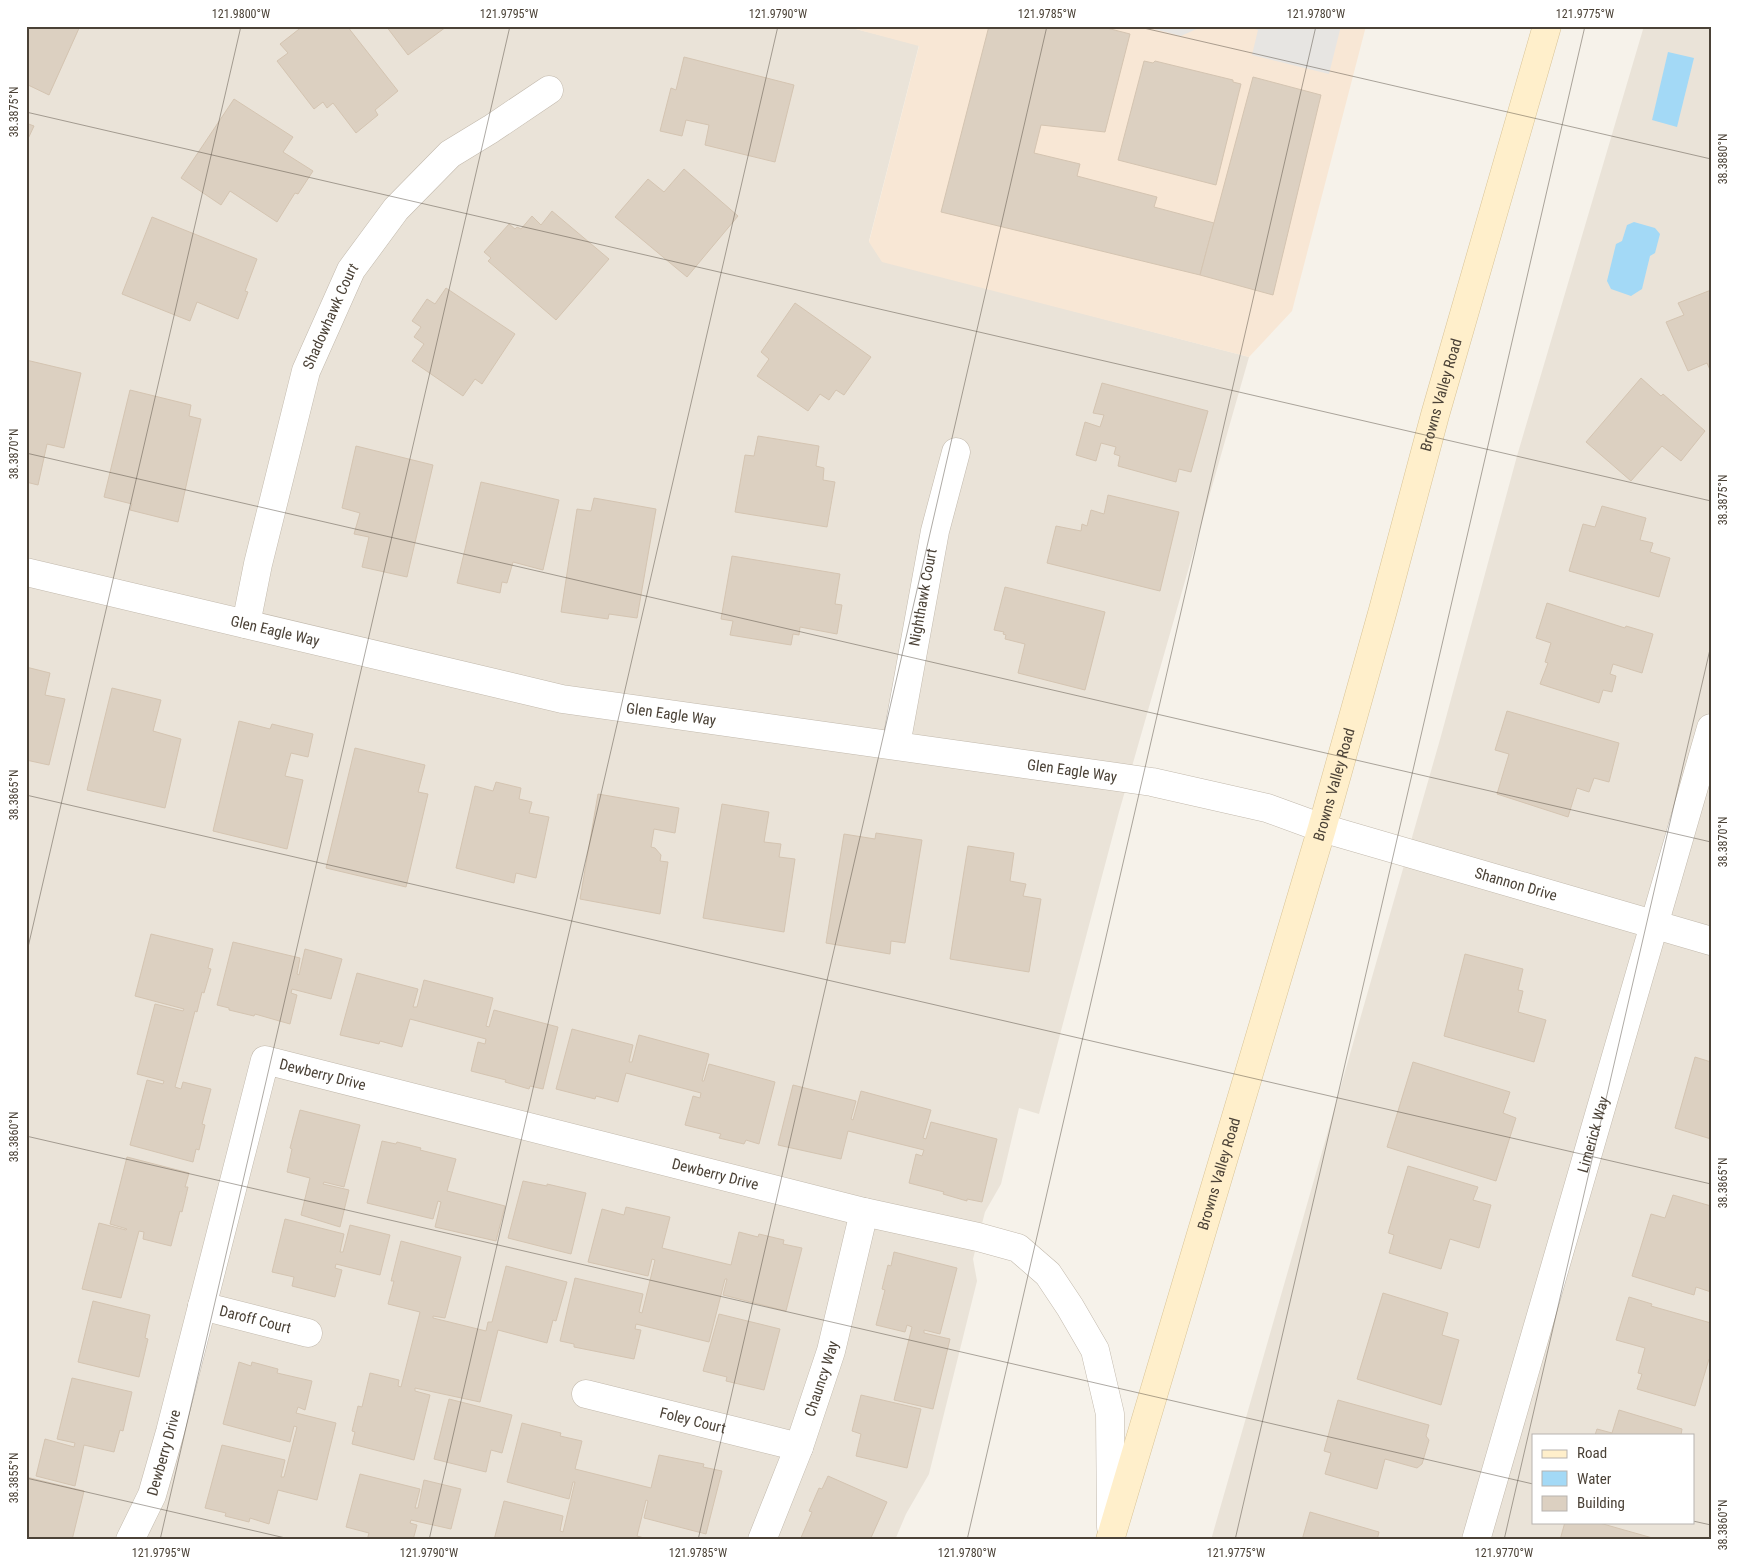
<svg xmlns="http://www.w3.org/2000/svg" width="1737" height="1566" font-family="'Roboto Condensed',sans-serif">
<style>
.residential{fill:#eae3d8;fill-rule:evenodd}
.commercial{fill:#f8e7d5}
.parking{fill:#e7e5e2}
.water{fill:#a3d9f6}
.building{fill:#dcd0c1;stroke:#d4c4b1}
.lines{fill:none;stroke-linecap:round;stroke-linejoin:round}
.minor-casing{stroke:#c2b9ac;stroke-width:29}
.secondary-casing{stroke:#d9c497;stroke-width:29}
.minor{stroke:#fff;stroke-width:28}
.secondary{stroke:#ffefcb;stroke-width:28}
.ticks{fill:none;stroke:#4b4237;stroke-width:1;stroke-opacity:0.45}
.labels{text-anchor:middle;stroke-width:4;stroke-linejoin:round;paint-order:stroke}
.street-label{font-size:15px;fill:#4b4237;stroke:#fff}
.neatline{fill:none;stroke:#4b4237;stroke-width:2}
.ticks-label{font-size:12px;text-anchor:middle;fill:#4b4237}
</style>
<rect width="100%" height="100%" fill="#f6f2ea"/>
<g class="residential">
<path d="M 26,26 L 844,26 L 919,45 L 869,241 L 882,261 L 1249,357 L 1119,812 L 1039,1114 L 1019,1108 L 1001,1184 L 985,1212 L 973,1259 L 977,1281 L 929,1474 L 906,1514 L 895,1540 L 26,1540 Z"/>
<path d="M 1644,26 L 1711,26 L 1711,1540 L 1211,1540 L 1441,736 L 1517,456 ZM 1533,1435 L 1693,1435 L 1693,1522 L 1533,1522 Z"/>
</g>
<path class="commercial" d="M 844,26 L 1366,26 L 1292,311 L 1249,357 L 882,262 L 869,242 L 919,46 Z"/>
<g class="parking">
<path d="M 1142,26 L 1203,26 L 1181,36 Z"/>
<path d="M 1246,26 L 1341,26 L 1329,74 L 1252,55 L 1258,30 Z"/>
</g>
<g class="water">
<path d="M 1668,52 L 1694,58 L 1677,127 L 1652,120 Z"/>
<path d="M 1634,222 L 1655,228 L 1660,234 L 1655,253 L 1650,256 L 1642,289 L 1631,296 L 1611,289 L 1607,281 L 1616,244 L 1622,241 L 1627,225 Z"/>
</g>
<g class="building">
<path d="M 26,26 L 80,26 L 49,95 L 26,84 Z"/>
<path d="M 303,26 L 347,26 L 398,91 L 375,110 L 378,115 L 356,133 L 333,103 L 327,108 L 323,102 L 314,109 L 277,61 L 288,53 L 280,44 Z"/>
<path d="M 386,26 L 445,26 L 446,27 L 408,55 Z"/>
<path d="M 989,26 L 1099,26 L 1130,34 L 1105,132 L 1041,125 L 1034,153 L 1080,164 L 1077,176 L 1157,197 L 1154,207 L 1214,223 L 1200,275 L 941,212 Z"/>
<path d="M 684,57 L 794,85 L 775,162 L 705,145 L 709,125 L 686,120 L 682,136 L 660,131 L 671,88 L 676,90 Z"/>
<path d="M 1144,61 L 1153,63 L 1155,61 L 1233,80 L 1233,82 L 1241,84 L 1216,185 L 1118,160 Z"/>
<path d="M 1253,77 L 1321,95 L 1273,295 L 1200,275 Z"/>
<path d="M 234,99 L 293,137 L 283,152 L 313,171 L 298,194 L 295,193 L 277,222 L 230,191 L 221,205 L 181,178 Z"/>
<path d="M 26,123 L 34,126 L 26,143 Z"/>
<path d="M 684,169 L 738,216 L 687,277 L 615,217 L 648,179 L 664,192 Z"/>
<path d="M 552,211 L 609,259 L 556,320 L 488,261 L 491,258 L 484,252 L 509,224 L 515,229 L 517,227 L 521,229 L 532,216 L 541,225 Z"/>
<path d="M 152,217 L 257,259 L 245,291 L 248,292 L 238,319 L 197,302 L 190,321 L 122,294 Z"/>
<path d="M 446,288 L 515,334 L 482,384 L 475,379 L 463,396 L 412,361 L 424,344 L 414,337 L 421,327 L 412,321 L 427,299 L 435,304 Z"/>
<path d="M 1711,290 L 1711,372 L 1707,363 L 1688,371 L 1666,322 L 1684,315 L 1678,303 Z"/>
<path d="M 795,303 L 871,357 L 844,395 L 836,390 L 829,400 L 820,394 L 808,411 L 757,376 L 769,359 L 761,352 Z"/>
<path d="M 26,360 L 81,373 L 64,448 L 47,444 L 38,485 L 26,482 Z"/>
<path d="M 1641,378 L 1661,396 L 1663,394 L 1705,431 L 1681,461 L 1662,446 L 1631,481 L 1586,442 Z"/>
<path d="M 1102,383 L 1208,411 L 1191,472 L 1179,469 L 1176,482 L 1118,466 L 1120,456 L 1114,454 L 1116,447 L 1101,443 L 1096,461 L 1076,455 L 1085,422 L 1100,427 L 1104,415 L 1093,413 Z"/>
<path d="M 130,390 L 191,405 L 189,416 L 201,419 L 178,522 L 130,510 L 132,504 L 104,497 Z"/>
<path d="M 758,436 L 819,446 L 816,466 L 824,468 L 823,480 L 835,482 L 827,527 L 735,512 L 745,455 L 754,456 Z"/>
<path d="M 356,446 L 433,465 L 407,577 L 362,567 L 369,537 L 354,534 L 360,513 L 342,508 Z"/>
<path d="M 481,482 L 559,500 L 543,570 L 513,562 L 507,583 L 502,582 L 500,593 L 457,583 Z"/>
<path d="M 1108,495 L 1179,512 L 1160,591 L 1047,563 L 1056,526 L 1081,531 L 1082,524 L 1087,526 L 1091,510 L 1104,514 Z"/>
<path d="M 594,498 L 656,509 L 637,618 L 609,614 L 608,619 L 561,612 L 577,509 L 591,511 Z"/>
<path d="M 1602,506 L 1646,518 L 1640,540 L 1653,543 L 1650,552 L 1670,558 L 1659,597 L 1569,571 L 1583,524 L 1595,527 Z"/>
<path d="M 732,556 L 840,574 L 835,604 L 842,605 L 837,634 L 800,627 L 799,635 L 793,634 L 791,645 L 730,635 L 733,621 L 721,619 Z"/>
<path d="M 1005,587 L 1105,612 L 1085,690 L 1018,673 L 1025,644 L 1005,639 L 1006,635 L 1003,634 L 1004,632 L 994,630 Z"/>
<path d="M 1547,603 L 1625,628 L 1626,626 L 1653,634 L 1642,673 L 1613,664 L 1610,674 L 1616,676 L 1612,692 L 1603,690 L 1599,703 L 1540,684 L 1548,663 L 1545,662 L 1551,643 L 1536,638 Z"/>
<path d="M 26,667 L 50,673 L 45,695 L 65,699 L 49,765 L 26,760 Z"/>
<path d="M 112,688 L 161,700 L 153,731 L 181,739 L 165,808 L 87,790 Z"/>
<path d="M 1507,711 L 1619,743 L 1609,782 L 1594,778 L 1589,792 L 1577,788 L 1568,817 L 1497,794 L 1509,754 L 1495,750 Z"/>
<path d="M 239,721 L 270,729 L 272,724 L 313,734 L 308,757 L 291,753 L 285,776 L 303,780 L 287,849 L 213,831 Z"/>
<path d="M 355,748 L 425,765 L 418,792 L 428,794 L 406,887 L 326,868 Z"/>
<path d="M 496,782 L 521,788 L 519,799 L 532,802 L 529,813 L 549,817 L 536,878 L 516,873 L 514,883 L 456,868 L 475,786 L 493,791 Z"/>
<path d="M 598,794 L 679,808 L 675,833 L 654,829 L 651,847 L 655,848 L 661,855 L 660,861 L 668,862 L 660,914 L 580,899 Z"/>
<path d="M 722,804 L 769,812 L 764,842 L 781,844 L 779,857 L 795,859 L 784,932 L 703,918 Z"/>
<path d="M 876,833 L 922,840 L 905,943 L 891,941 L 890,954 L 826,943 L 844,834 L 875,839 Z"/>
<path d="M 968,846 L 1014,853 L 1010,881 L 1026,884 L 1023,896 L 1041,899 L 1029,972 L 950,959 Z"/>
<path d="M 151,934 L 213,949 L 208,968 L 211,969 L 204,993 L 202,992 L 197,1012 L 195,1011 L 175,1087 L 181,1089 L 183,1082 L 211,1089 L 202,1124 L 205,1125 L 199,1150 L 196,1149 L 193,1162 L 130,1145 L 147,1080 L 163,1084 L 164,1081 L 137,1074 L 155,1004 L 183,1011 L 184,1009 L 135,996 Z"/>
<path d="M 233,942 L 300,958 L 297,974 L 299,975 L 305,949 L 342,959 L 331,999 L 292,989 L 291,993 L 297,995 L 290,1024 L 255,1014 L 254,1016 L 229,1010 L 229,1008 L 217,1005 Z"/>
<path d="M 1465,954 L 1523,969 L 1518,990 L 1523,991 L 1518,1012 L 1546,1020 L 1534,1062 L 1444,1036 Z"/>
<path d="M 357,973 L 418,989 L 413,1007 L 417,1007 L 424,980 L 493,998 L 486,1026 L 489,1027 L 494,1010 L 558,1027 L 543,1089 L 530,1086 L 529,1089 L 505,1082 L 506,1080 L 471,1071 L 478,1042 L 485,1044 L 486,1039 L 410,1019 L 402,1047 L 380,1041 L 379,1044 L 340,1035 Z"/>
<path d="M 572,1029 L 633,1045 L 629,1062 L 632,1062 L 639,1035 L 709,1054 L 702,1081 L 704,1081 L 709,1064 L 775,1082 L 759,1144 L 746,1140 L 744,1144 L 719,1138 L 721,1134 L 685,1125 L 693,1096 L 700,1098 L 701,1093 L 626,1073 L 618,1102 L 596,1096 L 595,1099 L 556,1089 Z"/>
<path d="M 1695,1057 L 1711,1062 L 1711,1139 L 1675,1128 Z"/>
<path d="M 1413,1062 L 1510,1092 L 1503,1113 L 1516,1118 L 1496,1181 L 1387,1147 Z"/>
<path d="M 793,1085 L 856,1101 L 851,1119 L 853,1120 L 861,1091 L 931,1110 L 923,1138 L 926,1139 L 931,1122 L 997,1139 L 982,1202 L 967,1199 L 967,1201 L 943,1194 L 944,1192 L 909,1183 L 916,1154 L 922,1156 L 924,1150 L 848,1131 L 841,1159 L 778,1145 Z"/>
<path d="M 300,1110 L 360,1125 L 344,1187 L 324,1182 L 323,1184 L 349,1190 L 340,1227 L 301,1215 L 310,1178 L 287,1172 L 292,1149 L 290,1148 Z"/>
<path d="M 382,1141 L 396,1144 L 397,1142 L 421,1148 L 420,1150 L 456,1159 L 447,1191 L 505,1206 L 496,1241 L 435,1227 L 441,1202 L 438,1201 L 433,1219 L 367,1203 Z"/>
<path d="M 127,1157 L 189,1173 L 185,1187 L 188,1187 L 182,1212 L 180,1211 L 171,1246 L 143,1239 L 144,1232 L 139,1231 L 121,1298 L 82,1289 L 99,1223 L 126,1230 L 127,1229 L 110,1224 Z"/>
<path d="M 1408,1166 L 1478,1187 L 1473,1200 L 1491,1205 L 1479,1248 L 1450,1239 L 1441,1269 L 1389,1253 L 1394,1235 L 1388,1233 Z"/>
<path d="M 523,1181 L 547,1186 L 547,1184 L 586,1193 L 571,1254 L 508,1238 Z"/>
<path d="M 1673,1195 L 1711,1206 L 1711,1292 L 1696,1287 L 1694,1295 L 1632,1276 L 1651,1214 L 1665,1218 Z"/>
<path d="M 626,1207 L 670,1217 L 662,1248 L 731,1265 L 739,1232 L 758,1237 L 759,1234 L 784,1240 L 783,1244 L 802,1248 L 786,1311 L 723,1295 L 727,1279 L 725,1279 L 709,1342 L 636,1324 L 635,1329 L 641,1330 L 634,1359 L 574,1347 L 574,1344 L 560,1341 L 575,1278 L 643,1294 L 639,1312 L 642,1313 L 655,1260 L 652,1259 L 648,1276 L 588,1262 L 602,1209 L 624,1215 Z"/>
<path d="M 285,1219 L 344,1234 L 340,1252 L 343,1252 L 350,1225 L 390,1235 L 380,1275 L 336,1264 L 335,1268 L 342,1270 L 335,1297 L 292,1286 L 294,1277 L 272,1272 Z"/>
<path d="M 401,1241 L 461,1257 L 445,1318 L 433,1316 L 433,1318 L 486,1331 L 488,1322 L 492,1322 L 506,1266 L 567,1282 L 556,1321 L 553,1320 L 547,1343 L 498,1330 L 480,1402 L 415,1388 L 415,1391 L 430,1395 L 414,1460 L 352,1444 L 355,1432 L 352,1431 L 358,1406 L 362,1407 L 370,1373 L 399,1380 L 398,1386 L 401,1387 L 420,1312 L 388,1304 L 394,1281 L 391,1281 Z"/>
<path d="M 894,1252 L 957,1268 L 940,1334 L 924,1330 L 924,1333 L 950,1339 L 933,1409 L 894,1400 L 912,1327 L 907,1325 L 905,1332 L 876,1325 L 885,1290 L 882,1289 L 888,1265 L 891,1266 Z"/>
<path d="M 1383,1293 L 1448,1313 L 1442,1335 L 1459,1340 L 1441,1405 L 1357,1379 Z"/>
<path d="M 1629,1297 L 1652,1304 L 1651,1306 L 1711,1323 L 1711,1360 L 1709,1359 L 1695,1406 L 1637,1389 L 1642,1374 L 1638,1373 L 1645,1348 L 1616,1340 Z"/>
<path d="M 93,1301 L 150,1315 L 145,1338 L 148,1339 L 139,1377 L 78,1362 Z"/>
<path d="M 719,1314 L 780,1329 L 764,1390 L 726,1381 L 727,1377 L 703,1371 Z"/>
<path d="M 239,1362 L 251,1366 L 252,1362 L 278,1369 L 277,1373 L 312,1381 L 305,1410 L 298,1407 L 296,1413 L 336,1423 L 317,1500 L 278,1490 L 269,1524 L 250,1518 L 249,1522 L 225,1516 L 226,1513 L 205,1508 L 222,1445 L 285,1460 L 281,1477 L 284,1477 L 297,1427 L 294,1426 L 290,1442 L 223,1424 Z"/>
<path d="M 72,1378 L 132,1392 L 123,1431 L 120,1430 L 114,1452 L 84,1445 L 75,1486 L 36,1476 L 45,1439 L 74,1447 L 75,1443 L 57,1439 Z"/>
<path d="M 861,1395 L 921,1409 L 907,1468 L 856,1456 L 861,1434 L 852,1431 Z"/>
<path d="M 449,1399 L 512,1415 L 502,1453 L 491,1450 L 486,1472 L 434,1459 Z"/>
<path d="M 1338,1400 L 1429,1425 L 1426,1436 L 1429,1440 L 1422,1464 L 1417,1468 L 1385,1459 L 1377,1489 L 1325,1474 L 1331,1453 L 1324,1451 Z"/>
<path d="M 1619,1410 L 1682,1429 L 1681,1435 L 1595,1435 L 1597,1429 L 1612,1433 Z"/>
<path d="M 522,1423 L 561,1433 L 560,1436 L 582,1441 L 575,1469 L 651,1488 L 659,1455 L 704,1464 L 703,1467 L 722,1471 L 706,1534 L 644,1518 L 648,1501 L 646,1500 L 637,1536 L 651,1540 L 494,1540 L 504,1501 L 563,1516 L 560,1531 L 563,1532 L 575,1482 L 573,1482 L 569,1499 L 507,1482 Z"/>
<path d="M 360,1474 L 420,1489 L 415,1508 L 418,1508 L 424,1480 L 461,1489 L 451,1529 L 411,1520 L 410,1523 L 417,1525 L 413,1540 L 367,1540 L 369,1533 L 346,1527 Z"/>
<path d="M 828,1476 L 887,1502 L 870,1540 L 800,1540 L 812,1512 L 809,1511 L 819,1488 L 822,1489 Z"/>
<path d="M 26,1477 L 84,1491 L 72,1540 L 56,1540 L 49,1538 L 48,1540 L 26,1540 Z"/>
<path d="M 1310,1512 L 1379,1532 L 1377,1540 L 1302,1540 Z"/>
<path d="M 1565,1522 L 1596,1522 L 1656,1539 L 1560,1540 Z"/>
</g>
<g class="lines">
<g class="minor-casing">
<g id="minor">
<path id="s1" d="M 26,572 L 562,699 L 1152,782 L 1267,808 L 1322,828 L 1711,941"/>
<path id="s2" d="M 246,624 L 258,564 L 306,371 L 351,270 L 396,209 L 450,154 L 491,129 L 549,90"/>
<path id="s3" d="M 896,745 L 935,531 L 956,452"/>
<path id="s4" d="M 202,1306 L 308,1333"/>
<path id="s5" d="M 586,1394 L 799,1447"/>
<path id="s6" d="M 130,1540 L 152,1495 L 170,1432 L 265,1060 L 864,1212 L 978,1237 L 1018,1248 L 1048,1274 L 1070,1307 L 1095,1350 L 1110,1414 L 1111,1527"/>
<path id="s7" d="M 762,1540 L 799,1447 L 831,1351 L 864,1212"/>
<path id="s8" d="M 1476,1540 L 1711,728"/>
</g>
</g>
<g class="secondary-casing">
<g id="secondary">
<path id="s9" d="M 1110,1540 L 1322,828 L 1383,610 L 1435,415 L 1547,26"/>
</g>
</g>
<use href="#minor" class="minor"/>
<use href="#secondary" class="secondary"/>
</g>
<path class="ticks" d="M 1135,26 L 1711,159M 26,112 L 1711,501M 26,453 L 1711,842M 26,795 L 1711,1184M 26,956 L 241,26M 26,1136 L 1533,1484M 26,1478 L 294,1540M 1693,1521 L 1711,1525M 160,1540 L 510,26M 429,1540 L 778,26M 698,1540 L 1047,26M 967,1540 L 1316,26M 1235,1540 L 1585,26M 1504,1540 L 1711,645"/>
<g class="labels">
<g class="street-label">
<text dy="5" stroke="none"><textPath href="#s2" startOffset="320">Shadowhawk Court</textPath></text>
<text dy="5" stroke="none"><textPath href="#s9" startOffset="1192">Browns Valley Road</textPath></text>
<text dy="5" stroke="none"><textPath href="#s3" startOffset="150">Nighthawk Court</textPath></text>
<text dy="5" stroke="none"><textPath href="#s1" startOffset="256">Glen Eagle Way</textPath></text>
<text dy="5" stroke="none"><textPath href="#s1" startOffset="661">Glen Eagle Way</textPath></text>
<text dy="5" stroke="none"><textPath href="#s1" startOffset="1066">Glen Eagle Way</textPath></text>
<text dy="5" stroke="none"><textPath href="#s9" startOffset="788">Browns Valley Road</textPath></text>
<text dy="5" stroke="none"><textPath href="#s1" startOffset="1525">Shannon Drive</textPath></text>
<text dy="5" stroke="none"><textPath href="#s6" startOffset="559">Dewberry Drive</textPath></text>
<text dy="5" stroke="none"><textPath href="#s8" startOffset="422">Limerick Way</textPath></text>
<text dy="5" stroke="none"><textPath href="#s9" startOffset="382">Browns Valley Road</textPath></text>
<text dy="5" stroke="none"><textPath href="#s6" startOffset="964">Dewberry Drive</textPath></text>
<text dy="5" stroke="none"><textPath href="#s4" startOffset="55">Daroff Court</textPath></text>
<text dy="5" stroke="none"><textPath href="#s7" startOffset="172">Chauncy Way</textPath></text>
<text dy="5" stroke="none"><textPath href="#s5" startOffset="110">Foley Court</textPath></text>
<text dy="5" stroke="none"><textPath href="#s6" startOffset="94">Dewberry Drive</textPath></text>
</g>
</g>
<rect width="1737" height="1566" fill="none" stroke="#ffffff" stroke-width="55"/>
<rect x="1532" y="1434" width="162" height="90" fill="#ffffff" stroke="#b7b3af"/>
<rect x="1542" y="1450" width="25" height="8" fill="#ffefcb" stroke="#b7b3af"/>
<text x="1577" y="1458" font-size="15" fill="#4b4237">Road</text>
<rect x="1542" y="1471" width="25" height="15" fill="#a3d9f6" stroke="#b7b3af"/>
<text x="1577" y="1484" font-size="15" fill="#4b4237">Water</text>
<rect x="1542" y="1496" width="25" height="15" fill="#dcd0c1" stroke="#b7b3af"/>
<text x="1577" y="1508" font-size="15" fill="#4b4237">Building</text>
<rect x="28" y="28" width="1682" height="1510" class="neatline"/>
<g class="ticks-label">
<text x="241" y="18">121.9800°W</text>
<text x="509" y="18">121.9795°W</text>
<text x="778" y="18">121.9790°W</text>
<text x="1047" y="18">121.9785°W</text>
<text x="1316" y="18">121.9780°W</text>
<text x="1585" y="18">121.9775°W</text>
<text transform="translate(14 112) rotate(-90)" y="4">38.3875°N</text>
<text transform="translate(1723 159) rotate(-90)" y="4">38.3880°N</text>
<text transform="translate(14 454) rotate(-90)" y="4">38.3870°N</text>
<text transform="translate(1723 500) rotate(-90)" y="4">38.3875°N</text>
<text transform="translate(14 795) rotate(-90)" y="4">38.3865°N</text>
<text transform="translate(1723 842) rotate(-90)" y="4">38.3870°N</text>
<text transform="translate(14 1137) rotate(-90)" y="4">38.3860°N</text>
<text transform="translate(1723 1183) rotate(-90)" y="4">38.3865°N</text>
<text transform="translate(14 1478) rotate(-90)" y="4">38.3855°N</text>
<text transform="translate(1723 1525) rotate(-90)" y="4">38.3860°N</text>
<text x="161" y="1557">121.9795°W</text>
<text x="429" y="1557">121.9790°W</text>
<text x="698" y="1557">121.9785°W</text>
<text x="967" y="1557">121.9780°W</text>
<text x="1236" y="1557">121.9775°W</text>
<text x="1504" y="1557">121.9770°W</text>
</g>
</svg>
